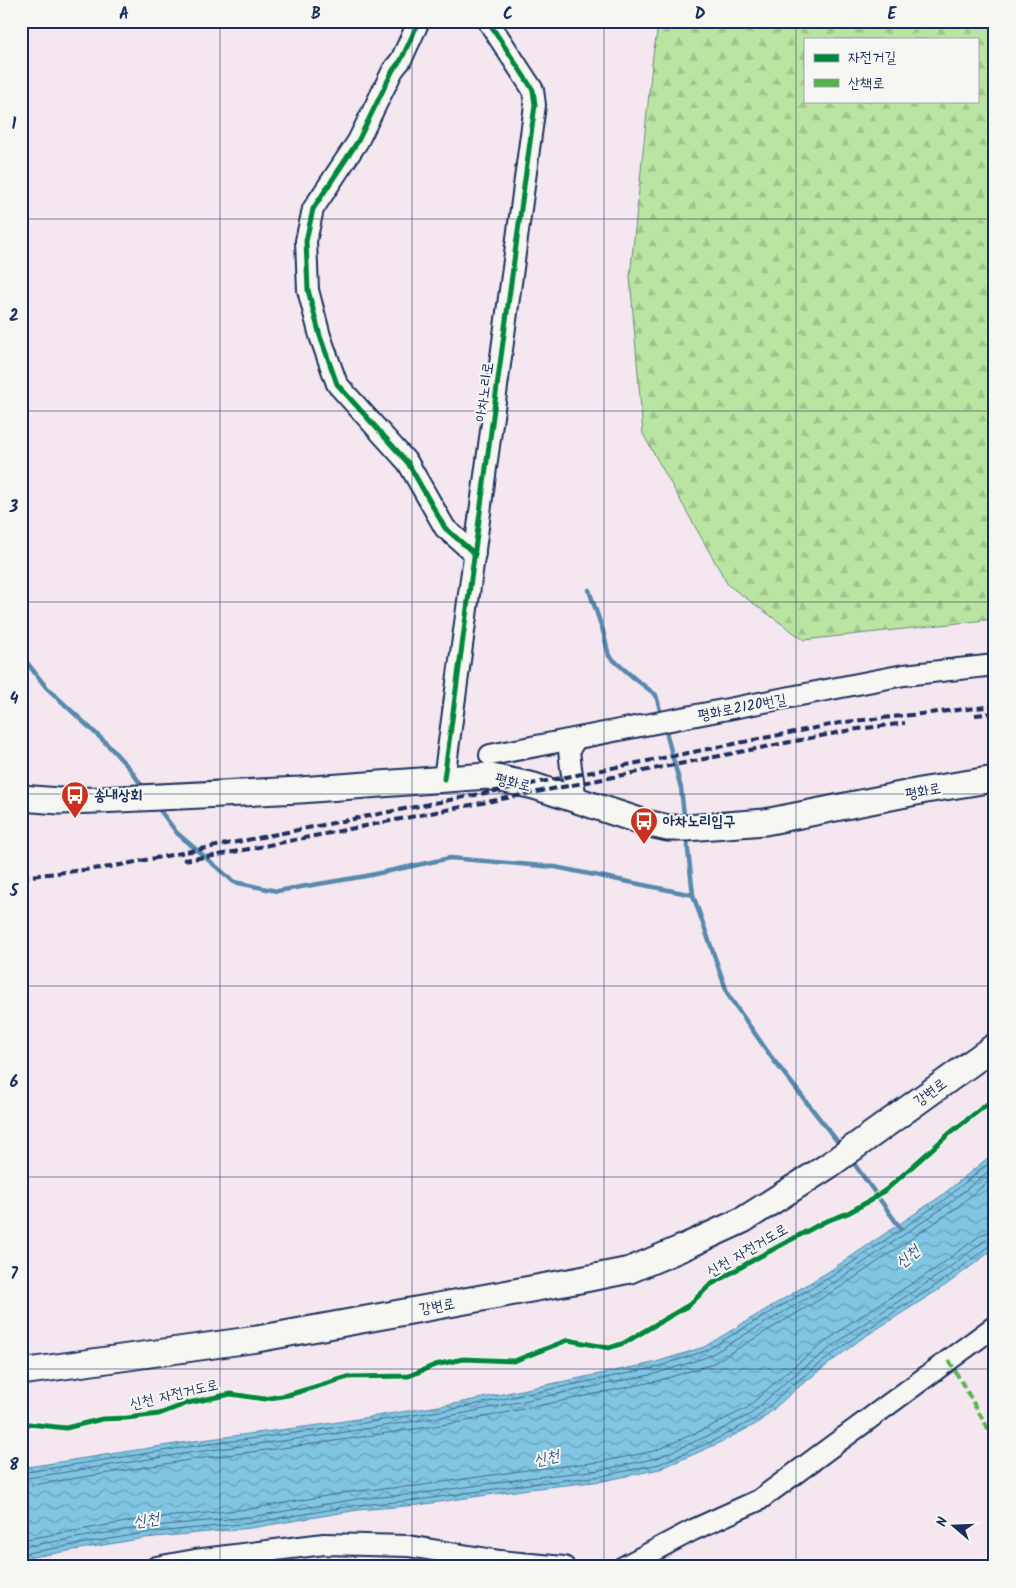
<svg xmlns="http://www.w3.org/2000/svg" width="1016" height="1588" font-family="Kalam,'Poor Story',sans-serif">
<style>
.forest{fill:url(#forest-firs);stroke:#6a8a80;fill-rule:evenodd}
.water{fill:url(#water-waves);stroke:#5889ad}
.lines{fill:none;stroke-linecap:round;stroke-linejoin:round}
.shore{stroke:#436b92;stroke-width:1}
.stream{stroke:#5889ad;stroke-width:4.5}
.minor-casing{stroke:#1b2f5e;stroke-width:24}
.major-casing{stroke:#1b2f5e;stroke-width:29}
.minor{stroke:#f6f6f2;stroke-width:20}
.major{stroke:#f6f6f2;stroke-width:25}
.rail{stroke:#1b2f5e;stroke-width:4;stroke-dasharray:8 4;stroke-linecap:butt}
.quiet{stroke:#55b248;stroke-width:4;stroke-dasharray:8 4;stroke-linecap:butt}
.cycleway-casing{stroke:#f6f6f2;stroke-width:8}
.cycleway{stroke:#00873e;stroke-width:5}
.grid{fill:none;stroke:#1b2f5e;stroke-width:1;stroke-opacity:0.55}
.labels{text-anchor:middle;stroke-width:4;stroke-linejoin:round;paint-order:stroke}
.street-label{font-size:15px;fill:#1b2f5e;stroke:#f6f6f2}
.poi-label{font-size:15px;font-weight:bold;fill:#1b2f5e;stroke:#f6f6f2;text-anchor:start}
.water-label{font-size:16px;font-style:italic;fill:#34547f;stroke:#f6f6f2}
.neatline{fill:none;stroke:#1b2f5e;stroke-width:2}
.grid-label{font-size:16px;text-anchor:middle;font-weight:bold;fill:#1b2f5e}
</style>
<defs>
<pattern id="forest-firs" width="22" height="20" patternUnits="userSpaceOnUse" patternTransform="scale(1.25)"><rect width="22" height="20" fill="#bae4a1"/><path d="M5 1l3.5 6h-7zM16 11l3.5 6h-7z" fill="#9fc48d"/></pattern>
<pattern id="water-waves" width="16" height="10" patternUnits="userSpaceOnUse" patternTransform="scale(1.25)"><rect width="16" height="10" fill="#80c5e1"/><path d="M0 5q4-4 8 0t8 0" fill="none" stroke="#68a0ba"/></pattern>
</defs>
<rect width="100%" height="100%" fill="#f4e7ef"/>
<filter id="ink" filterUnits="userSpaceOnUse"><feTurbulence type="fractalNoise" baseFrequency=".02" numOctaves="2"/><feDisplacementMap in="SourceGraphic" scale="10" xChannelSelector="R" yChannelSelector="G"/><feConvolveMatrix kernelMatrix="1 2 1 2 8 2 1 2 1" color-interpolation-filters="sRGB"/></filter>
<g filter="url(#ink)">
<path class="forest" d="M 659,21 L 995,21 L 995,619 L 804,640 L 728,585 L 643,434 L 630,277 L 653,55 ZM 805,39 L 977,39 L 977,101 L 805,101 Z"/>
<path class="water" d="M 995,1152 L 994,1249 L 946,1285 L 861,1339 L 796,1389 L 758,1423 L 715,1445 L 660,1469 L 603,1481 L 529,1489 L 418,1505 L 358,1510 L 251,1528 L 145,1538 L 21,1559 L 21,1468 L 194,1441 L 319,1425 L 458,1403 L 653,1363 L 704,1347 L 831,1270 L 941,1196 Z"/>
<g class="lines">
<g class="shore">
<path d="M 21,1473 L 194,1446 L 319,1430 L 459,1408 L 654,1368 L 705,1351 L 834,1275 L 944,1200 L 995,1158"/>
<path d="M 21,1479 L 195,1452 L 320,1436 L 460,1414 L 655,1374 L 707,1357 L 838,1280 L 947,1205 L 995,1166"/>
<path d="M 21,1487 L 196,1459 L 321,1443 L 461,1422 L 657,1381 L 710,1365 L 842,1286 L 952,1211 L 995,1176"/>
<path d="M 21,1540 L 143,1519 L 249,1509 L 356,1491 L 416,1486 L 527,1470 L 600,1462 L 654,1451 L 707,1428 L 747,1408 L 784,1374 L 850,1323 L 935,1269 L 982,1234 L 995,1231"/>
<path d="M 21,1547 L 144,1527 L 250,1517 L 357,1499 L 417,1494 L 528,1478 L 601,1470 L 657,1458 L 710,1435 L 751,1414 L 788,1380 L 854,1330 L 939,1275 L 986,1240 L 995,1238"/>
<path d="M 21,1554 L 145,1533 L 251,1523 L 358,1505 L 418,1500 L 529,1484 L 602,1476 L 659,1464 L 713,1441 L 755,1419 L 792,1385 L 858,1335 L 943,1281 L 990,1245 L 995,1244"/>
</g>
<g class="stream">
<path d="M 589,590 L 603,631 L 609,656 L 634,678 L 656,695 L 662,718"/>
<path d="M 21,655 L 46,687 L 106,743 L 130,769 L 142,786"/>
<path d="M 665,728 L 681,788 L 684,815"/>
<path d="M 159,809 L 177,833 L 234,882 L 277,891 L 366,876 L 450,858 L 555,867 L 693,895 L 728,995 L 772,1058 L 841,1146"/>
<path d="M 687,841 L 693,895"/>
<path d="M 850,1158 L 901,1229"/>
</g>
<g class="minor-casing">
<g id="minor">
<path d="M 419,21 L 401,60 L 393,70 L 358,141 L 313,209 L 306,241 L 308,290 L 320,336 L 337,384 L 408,463 L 445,528 L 475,554"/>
<path d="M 575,740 L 569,750 L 571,768 L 576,799"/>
<path d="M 490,755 L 904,675 L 995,665"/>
<path d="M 444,779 L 535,105 L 533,90 L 488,21"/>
<path d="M 156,1567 L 195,1560 L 324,1544 L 408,1546 L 500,1561 L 564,1567"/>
<path d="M 623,1567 L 693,1530 L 759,1500 L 995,1326"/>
</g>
</g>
<g class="major-casing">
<g id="major">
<path d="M 21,798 L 59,801 L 99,800 L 300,790 L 487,776 L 534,786 L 646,823 L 668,828 L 687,828 L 765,822 L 926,790 L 995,779"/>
<path d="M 21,1372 L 257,1339 L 580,1280 L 630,1270 L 682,1248 L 743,1220 L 828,1166 L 995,1046"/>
</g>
</g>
<use href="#minor" class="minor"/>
<use href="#major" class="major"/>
<g class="rail">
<path d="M 975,715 L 995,713"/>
<path d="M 183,860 L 213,856 L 851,730 L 905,723"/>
<path d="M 21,877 L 110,867 L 845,722 L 995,706"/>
</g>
<path class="quiet" d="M 949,1360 L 995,1441"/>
<g class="cycleway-casing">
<g id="cycleway">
<path d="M 419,21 L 401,60 L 393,70 L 358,141 L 313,209 L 306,241 L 308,290 L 320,336 L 337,384 L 408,463 L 445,528 L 475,554"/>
<path d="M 444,779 L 535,105 L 533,90 L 488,21"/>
<path d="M 21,1425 L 29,1424 L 66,1428 L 102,1419 L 127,1418 L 159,1414 L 188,1403 L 231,1394 L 264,1399 L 288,1395 L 348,1377 L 409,1376 L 435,1365 L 463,1359 L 514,1361 L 568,1340 L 609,1348 L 624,1343 L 689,1305 L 710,1285 L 755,1259 L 824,1222 L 848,1213 L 871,1200 L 887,1189 L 950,1133 L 995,1098"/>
</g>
</g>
<use href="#cycleway" class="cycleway"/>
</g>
</g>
<path class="grid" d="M 220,21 L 220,1567M 412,21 L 412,1567M 604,21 L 604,1567M 796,21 L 796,1567M 21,219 L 995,219M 21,411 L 995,411M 21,602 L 995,602M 21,794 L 995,794M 21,986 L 995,986M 21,1177 L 995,1177M 21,1369 L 995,1369"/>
<defs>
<g id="bus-pin" transform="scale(1.4375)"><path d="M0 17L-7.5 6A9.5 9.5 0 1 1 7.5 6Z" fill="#c8321e" stroke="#f6f6f2"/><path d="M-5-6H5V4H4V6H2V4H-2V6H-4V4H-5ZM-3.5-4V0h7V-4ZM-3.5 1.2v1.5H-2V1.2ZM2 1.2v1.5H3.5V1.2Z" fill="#fff"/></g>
</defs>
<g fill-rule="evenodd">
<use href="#bus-pin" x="75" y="795"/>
<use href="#bus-pin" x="644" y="821"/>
</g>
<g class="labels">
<g class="street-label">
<text transform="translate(484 392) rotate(-82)" y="5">아차노리로</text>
<text transform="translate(742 707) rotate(-11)" y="5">평화로2120번길</text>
<text transform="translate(513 782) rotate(13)" y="5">평화로</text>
<text transform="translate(923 791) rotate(-11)" y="5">평화로</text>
<text transform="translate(930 1092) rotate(-36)" y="5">강변로</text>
<text transform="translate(747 1250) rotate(-30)" y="5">신천 자전거도로</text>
<text transform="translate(437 1306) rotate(-10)" y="5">강변로</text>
<text transform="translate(174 1394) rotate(-13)" y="5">신천 자전거도로</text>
</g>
<g class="poi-label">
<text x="94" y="800">송내상회</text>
<text x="663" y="826">아차노리입구</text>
</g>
<g class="water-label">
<text transform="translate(907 1256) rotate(-40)" y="6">신천</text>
<text transform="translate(546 1457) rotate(-12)" y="6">신천</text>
<text transform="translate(146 1519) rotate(-8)" y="6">신천</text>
</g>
</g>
<rect width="1016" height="1588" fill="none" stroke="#f6f6f2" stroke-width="55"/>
<rect x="804" y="38" width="175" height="65" fill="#f6f6f2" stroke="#9ea6b7"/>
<rect x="814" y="54" width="25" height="8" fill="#00873e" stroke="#9ea6b7"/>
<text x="848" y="62" font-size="15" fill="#1b2f5e">자전거길</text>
<rect x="814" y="79" width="25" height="8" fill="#55b248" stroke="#9ea6b7"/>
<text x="848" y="88" font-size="15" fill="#1b2f5e">산책로</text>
<g transform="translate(954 1526) rotate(289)" stroke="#f6f6f2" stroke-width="4" paint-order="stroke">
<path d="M0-4L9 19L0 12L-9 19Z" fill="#1b2f5e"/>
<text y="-8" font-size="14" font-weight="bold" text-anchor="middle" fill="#1b2f5e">N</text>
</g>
<rect x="28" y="28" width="960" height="1532" class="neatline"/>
<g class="grid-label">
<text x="124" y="19">A</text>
<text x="316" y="19">B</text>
<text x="508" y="19">C</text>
<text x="700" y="19">D</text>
<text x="892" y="19">E</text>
<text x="14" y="129">1</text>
<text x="14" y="321">2</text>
<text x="14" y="512">3</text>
<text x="14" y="704">4</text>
<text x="14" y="896">5</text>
<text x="14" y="1087">6</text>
<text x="14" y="1279">7</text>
<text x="14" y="1470">8</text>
</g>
</svg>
